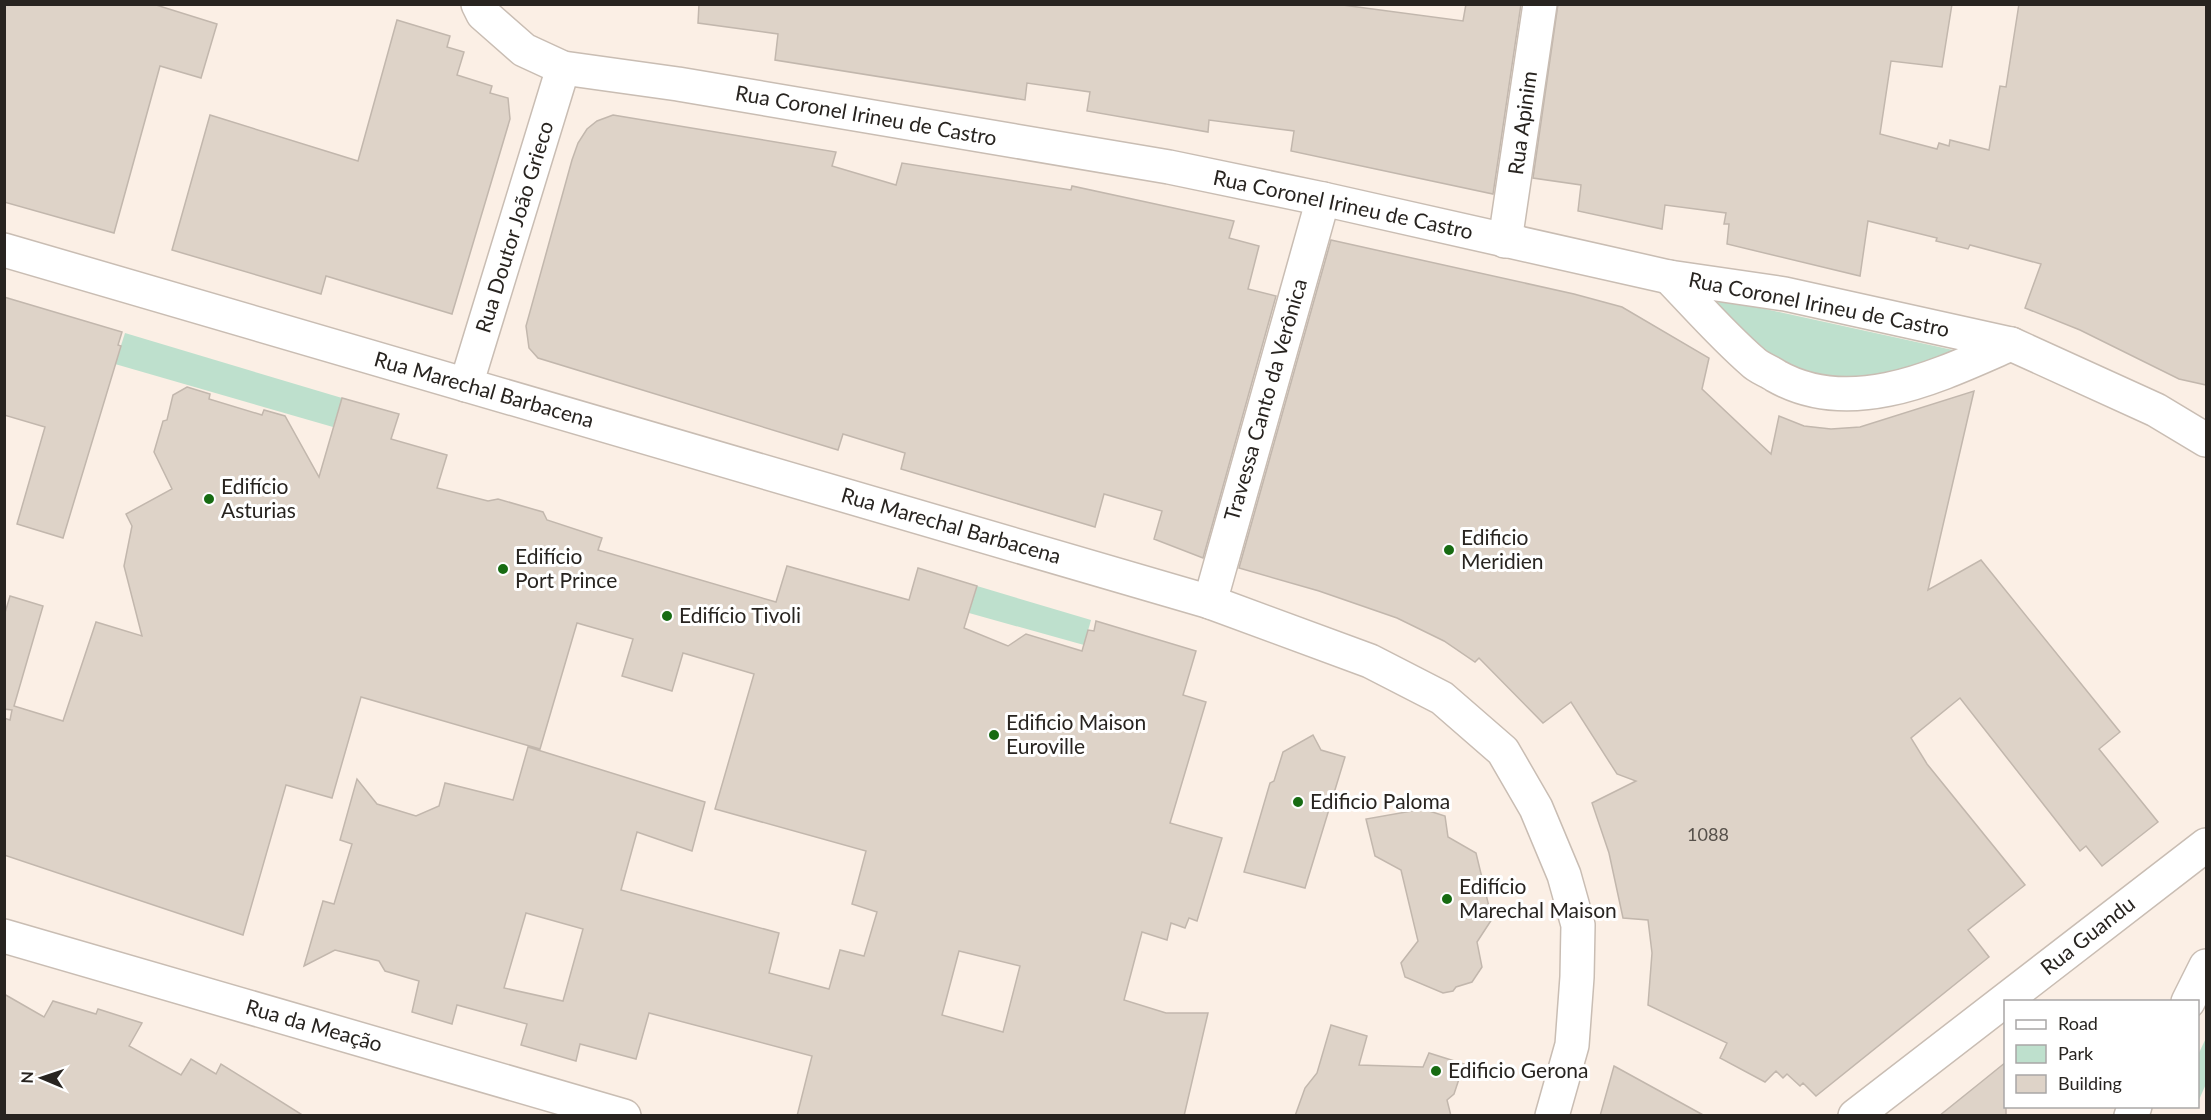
<svg xmlns="http://www.w3.org/2000/svg" width="2211" height="1120" font-family="Lato,sans-serif">
<style>
.green{fill:#bee0cd}
.building{fill:#ded3c8;stroke:#c2b7ad;stroke-width:1.5;fill-rule:evenodd}
.lines{fill:none;stroke-linecap:round;stroke-linejoin:round}
.minor-casing{stroke:#c9bdb3;stroke-width:36}
.major-casing{stroke:#c9bdb3;stroke-width:36}
.minor{stroke:#fff;stroke-width:33}
.major{stroke:#fff;stroke-width:33}
.poi-dot{fill:#176b12;stroke:#fff;stroke-width:2}
.labels{text-anchor:middle;stroke-width:6;stroke-linejoin:round;paint-order:stroke}
.number-label{font-size:18px;fill:#56504a}
.street-label{font-size:21px;fill:#282420;stroke:#fff}
.poi-label{font-size:21px;fill:#282420;stroke:#fff;text-anchor:start}
</style>
<rect width="100%" height="100%" fill="#fbefe5"/>
<g class="green">
<path d="M 1701,295 L 1962,352 L 1907,373 L 1835,383 L 1788,370 L 1750,342 Z"/>
<path d="M 125,333 L 342,398 L 333,427 L 115,364 Z"/>
<path d="M 977,586 L 1091,620 L 1084,645 L 969,613 Z"/>
<path d="M 2206,1038 L 2206,1084 L 2198,1102 L 2198,1055 Z"/>
</g>
<g class="building">
<path d="M 4,4 L 153,4 L 217,24 L 201,78 L 160,66 L 114,233 L 4,202 Z"/>
<path d="M 699,4 L 1335,4 L 1463,21 L 1466,4 L 1521,4 L 1493,194 L 1291,151 L 1294,131 L 1209,120 L 1208,132 L 1087,111 L 1090,92 L 1027,83 L 1025,100 L 775,60 L 778,34 L 698,23 Z"/>
<path d="M 1558,4 L 1952,4 L 1942,67 L 1891,61 L 1880,134 L 1937,149 L 1939,143 L 1949,146 L 1950,140 L 1989,150 L 2000,86 L 2006,87 L 2019,4 L 2206,4 L 2206,385 L 2179,379 L 2080,330 L 2025,308 L 2041,264 L 1970,245 L 1968,249 L 1936,241 L 1937,238 L 1868,221 L 1860,276 L 1727,244 L 1729,224 L 1724,224 L 1726,213 L 1665,205 L 1662,229 L 1578,211 L 1581,185 L 1533,178 Z"/>
<path d="M 397,20 L 450,36 L 447,47 L 464,52 L 457,75 L 492,86 L 490,93 L 508,98 L 510,119 L 452,314 L 326,276 L 321,294 L 172,250 L 210,115 L 358,161 Z"/>
<path d="M 613,115 L 836,152 L 832,166 L 896,185 L 902,163 L 1071,190 L 1072,186 L 1234,221 L 1229,238 L 1259,246 L 1248,289 L 1276,296 L 1203,558 L 1154,539 L 1162,511 L 1104,494 L 1095,527 L 901,469 L 905,453 L 843,434 L 838,450 L 538,358 L 529,348 L 526,326 L 572,160 L 578,143 L 587,129 L 597,121 Z"/>
<path d="M 1331,240 L 1574,294 L 1622,307 L 1709,358 L 1702,389 L 1771,454 L 1779,416 L 1804,426 L 1831,429 L 1860,427 L 1974,391 L 1928,590 L 1981,560 L 2120,732 L 2099,749 L 2158,822 L 2102,866 L 2086,846 L 2080,851 L 1960,698 L 1911,738 L 1927,764 L 2025,885 L 1968,930 L 1989,957 L 1816,1096 L 1803,1083 L 1800,1086 L 1787,1074 L 1783,1078 L 1776,1071 L 1765,1082 L 1720,1058 L 1727,1043 L 1648,1005 L 1652,953 L 1648,920 L 1623,918 L 1609,853 L 1592,803 L 1636,781 L 1617,774 L 1571,702 L 1543,723 L 1479,658 L 1475,662 L 1444,641 L 1397,618 L 1319,591 L 1239,568 Z"/>
<path d="M 4,297 L 122,332 L 118,345 L 121,346 L 63,538 L 17,524 L 45,427 L 4,415 Z"/>
<path d="M 187,387 L 210,394 L 209,399 L 262,415 L 264,410 L 285,416 L 319,477 L 342,398 L 399,414 L 391,439 L 447,455 L 437,488 L 488,501 L 498,499 L 543,512 L 547,520 L 602,538 L 598,550 L 776,602 L 787,566 L 909,600 L 918,568 L 977,586 L 964,628 L 1008,646 L 1026,634 L 1082,651 L 1088,630 L 1094,631 L 1096,621 L 1196,651 L 1183,695 L 1206,702 L 1170,823 L 1222,838 L 1197,921 L 1189,918 L 1185,928 L 1171,923 L 1167,940 L 1142,932 L 1124,1000 L 1166,1013 L 1208,1013 L 1184,1116 L 797,1116 L 812,1056 L 649,1013 L 636,1059 L 580,1044 L 576,1061 L 521,1045 L 527,1024 L 457,1005 L 452,1024 L 412,1012 L 419,981 L 385,971 L 379,961 L 335,950 L 304,966 L 323,901 L 334,904 L 352,844 L 340,840 L 357,779 L 377,804 L 416,816 L 439,806 L 445,783 L 513,800 L 528,747 L 705,802 L 692,851 L 637,832 L 621,890 L 779,933 L 769,973 L 829,989 L 840,950 L 864,956 L 877,912 L 852,904 L 866,851 L 715,809 L 754,674 L 683,653 L 672,691 L 622,676 L 633,639 L 577,623 L 540,749 L 361,697 L 332,798 L 286,785 L 243,935 L 4,855 L 4,718 L 10,720 L 12,710 L 4,709 L 4,616 L 10,596 L 43,606 L 14,706 L 63,721 L 96,622 L 142,636 L 124,566 L 132,526 L 126,514 L 172,489 L 154,452 L 163,421 L 167,420 L 173,395 ZM 526,913 L 583,929 L 563,1001 L 504,988 ZM 959,951 L 1020,966 L 1003,1032 L 942,1015 Z"/>
<path d="M 1313,735 L 1321,750 L 1345,757 L 1305,888 L 1244,872 L 1270,783 L 1274,781 L 1283,752 Z"/>
<path d="M 1423,809 L 1445,816 L 1448,837 L 1476,853 L 1492,919 L 1477,942 L 1482,967 L 1472,982 L 1456,987 L 1453,991 L 1443,993 L 1405,977 L 1401,963 L 1418,941 L 1401,870 L 1375,856 L 1366,819 Z"/>
<path d="M 4,994 L 44,1017 L 53,1001 L 96,1014 L 98,1009 L 142,1023 L 129,1046 L 181,1075 L 191,1059 L 216,1074 L 221,1064 L 304,1116 L 4,1116 Z"/>
<path d="M 1331,1025 L 1367,1036 L 1359,1065 L 1423,1067 L 1429,1053 L 1464,1064 L 1454,1094 L 1447,1100 L 1451,1116 L 1295,1116 L 1305,1088 L 1317,1073 Z"/>
<path d="M 2006,1062 L 2006,1116 L 1939,1116 L 1980,1083 Z"/>
<path d="M 1614,1066 L 1705,1116 L 1600,1116 Z"/>
</g>
<g class="lines">
<g class="minor-casing">
<g id="minor">
<path d="M 478,4 L 483,14 L 524,50 L 563,68 L 678,84 L 1169,167 L 1323,199 L 1669,277 L 1785,294 L 2011,344 L 2156,410 L 2206,440"/>
<path d="M 1505,241 L 1540,4"/>
<path d="M 4,250 L 1210,602 L 1370,661 L 1442,698 L 1503,751 L 1536,808 L 1564,875 L 1578,925 L 1577,977 L 1572,1045 L 1552,1116"/>
<path d="M 1669,277 C 1696,305 1723,336 1753,362 C 1759,368 1769,371 1776,376 C 1852,419 1940,375 2011,344"/>
<path d="M 466,385 L 563,68"/>
<path d="M 1210,602 L 1323,199"/>
<path d="M 4,936 L 624,1116"/>
<path d="M 1855,1116 L 2206,845"/>
</g>
</g>
<g class="major-casing">
<g id="major">
<path d="M 2188,1002 L 2206,966"/>
<path d="M 2131,1116 L 2135,1106"/>
</g>
</g>
<use href="#minor" class="minor"/>
<use href="#major" class="major"/>
</g>
<g class="poi-dot">
<circle cx="209" cy="499" r="6"/>
<circle cx="1449" cy="550" r="6"/>
<circle cx="503" cy="569" r="6"/>
<circle cx="667" cy="616" r="6"/>
<circle cx="994" cy="735" r="6"/>
<circle cx="1298" cy="802" r="6"/>
<circle cx="1447" cy="899" r="6"/>
<circle cx="1436" cy="1071" r="6"/>
</g>
<g class="labels">
<g class="number-label">
<text x="1708" y="841">1088</text>
</g>
<g class="street-label">
<text transform="translate(866 116) rotate(10)" y="7">Rua Coronel Irineu de Castro</text>
<text transform="translate(1523 123) rotate(-82)" y="7">Rua Apinim</text>
<text transform="translate(1343 205) rotate(12)" y="7">Rua Coronel Irineu de Castro</text>
<text transform="translate(515 227) rotate(-73)" y="7">Rua Doutor João Grieco</text>
<text transform="translate(1819 305) rotate(11)" y="7">Rua Coronel Irineu de Castro</text>
<text transform="translate(484 390) rotate(16)" y="7">Rua Marechal Barbacena</text>
<text transform="translate(1266 400) rotate(-74)" y="7">Travessa Canto da Verônica</text>
<text transform="translate(951 526) rotate(16)" y="7">Rua Marechal Barbacena</text>
<text transform="translate(2088 936) rotate(-38)" y="7">Rua Guandu</text>
<text transform="translate(314 1026) rotate(16)" y="7">Rua da Meação</text>
</g>
<g class="poi-label">
<text x="221" y="494">Edifício<tspan x="221" dy="24">Asturias</tspan></text>
<text x="1461" y="545">Edificio<tspan x="1461" dy="24">Meridien</tspan></text>
<text x="515" y="564">Edifício<tspan x="515" dy="24">Port Prince</tspan></text>
<text x="679" y="623">Edifício Tivoli</text>
<text x="1006" y="730">Edificio Maison<tspan x="1006" dy="24">Euroville</tspan></text>
<text x="1310" y="809">Edificio Paloma</text>
<text x="1459" y="894">Edifício<tspan x="1459" dy="24">Marechal Maison</tspan></text>
<text x="1448" y="1078">Edificio Gerona</text>
</g>
</g>
<rect width="2211" height="1120" fill="none" stroke="#282420" stroke-width="12"/>
<rect x="2004" y="1000" width="195" height="108" fill="#ffffff" stroke="#a9a7a6" stroke-width="1.5"/>
<rect x="2016" y="1020" width="30" height="9" fill="#ffffff" stroke="#a9a7a6" stroke-width="1.5"/>
<text x="2058" y="1030" font-size="18" fill="#282420">Road</text>
<rect x="2016" y="1045" width="30" height="18" fill="#bee0cd" stroke="#a9a7a6" stroke-width="1.5"/>
<text x="2058" y="1060" font-size="18" fill="#282420">Park</text>
<rect x="2016" y="1075" width="30" height="18" fill="#ded3c8" stroke="#a9a7a6" stroke-width="1.5"/>
<text x="2058" y="1090" font-size="18" fill="#282420">Building</text>
<g transform="translate(42 1078) rotate(272)" stroke="#ffffff" stroke-width="4.5" paint-order="stroke">
<path d="M0-4.5L10 22L0 15L-10 22Z" fill="#282420"/>
<text y="-9" font-size="16" font-weight="bold" text-anchor="middle" fill="#282420">N</text>
</g>
</svg>
